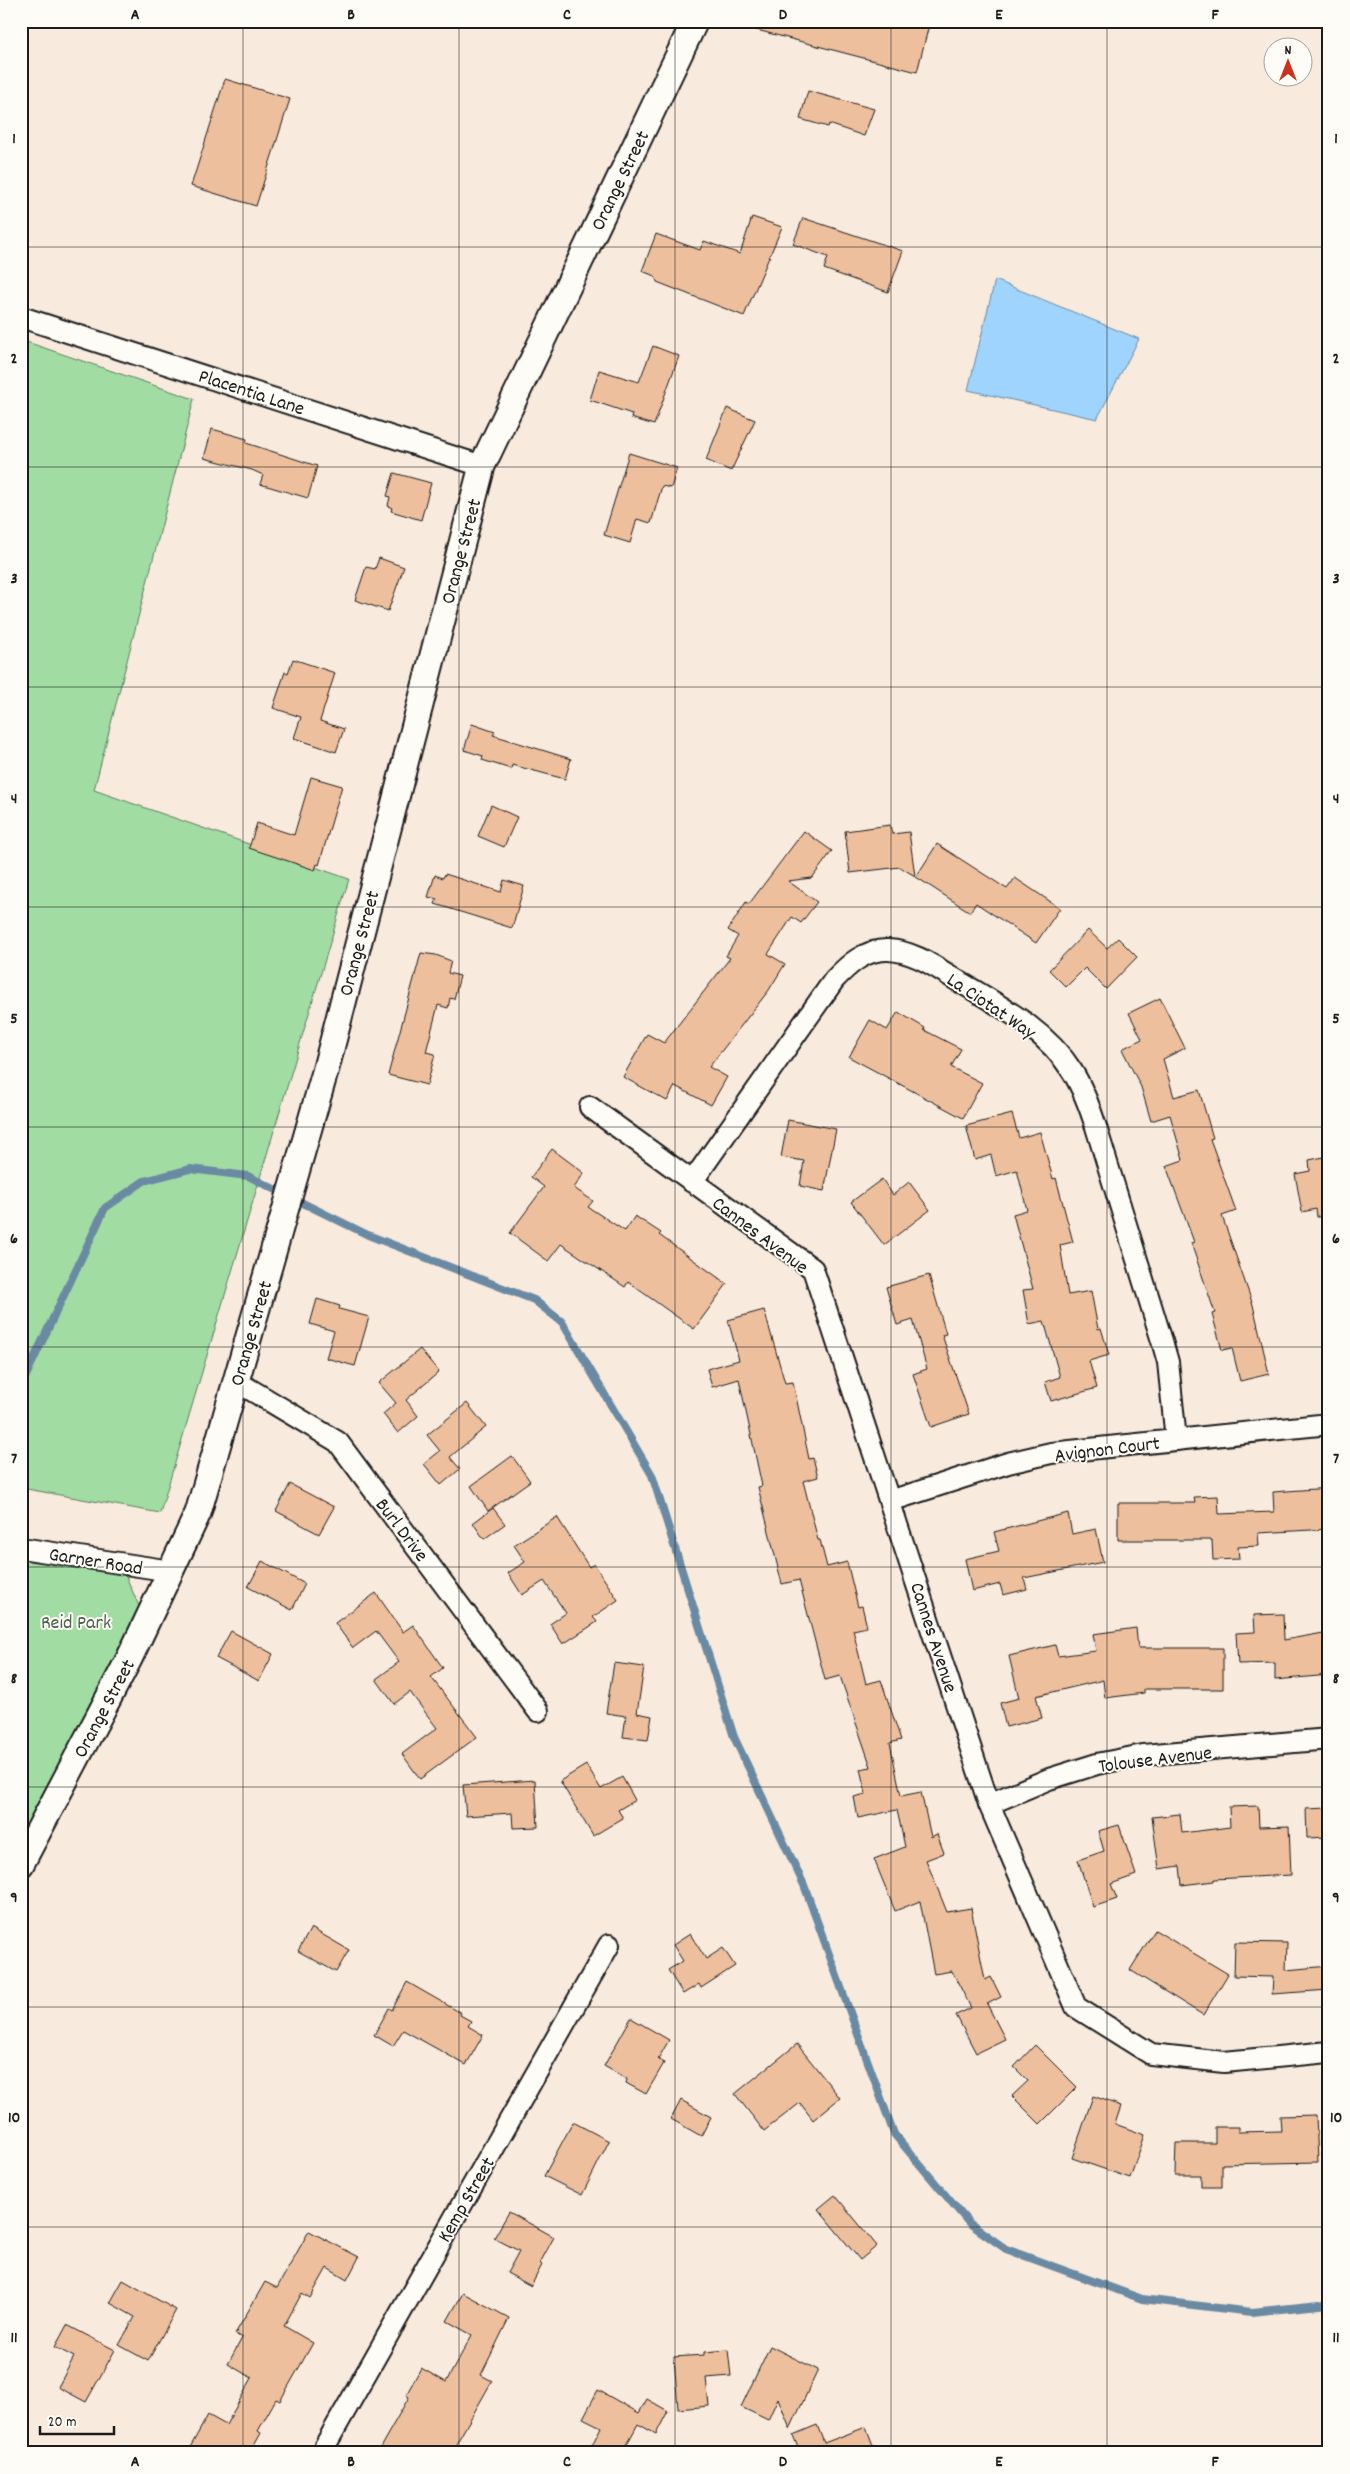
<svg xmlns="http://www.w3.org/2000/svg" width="1350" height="2474" font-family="Dekko,sans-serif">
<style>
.green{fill:#a1dca3;stroke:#5e7c60}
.water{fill:#9ed4fd;stroke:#6a8aa3}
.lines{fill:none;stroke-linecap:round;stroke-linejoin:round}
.stream{stroke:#6a8aa3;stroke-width:8}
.building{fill:#edbf9d;stroke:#1c1c1c}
.minor-casing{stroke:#1c1c1c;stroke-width:24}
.tertiary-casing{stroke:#1c1c1c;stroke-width:29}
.minor{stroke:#fdfcf7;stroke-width:20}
.tertiary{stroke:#fdfcf7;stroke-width:25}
.grid{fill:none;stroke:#1c1c1c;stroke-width:1;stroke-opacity:0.55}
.labels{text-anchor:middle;stroke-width:4;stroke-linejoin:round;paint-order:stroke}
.street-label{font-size:20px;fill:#1c1c1c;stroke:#fdfcf7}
.park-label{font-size:20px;fill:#4b5f4b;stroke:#fdfcf7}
.neatline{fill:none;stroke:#1c1c1c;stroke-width:2}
.grid-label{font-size:16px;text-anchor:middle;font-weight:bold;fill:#1c1c1c}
</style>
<rect width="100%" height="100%" fill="#f8eadc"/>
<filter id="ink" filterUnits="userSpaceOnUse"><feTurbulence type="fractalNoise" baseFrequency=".02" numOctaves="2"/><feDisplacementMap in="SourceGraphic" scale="10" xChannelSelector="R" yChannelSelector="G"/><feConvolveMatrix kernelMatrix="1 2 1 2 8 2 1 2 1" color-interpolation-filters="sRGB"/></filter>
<g filter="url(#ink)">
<g class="green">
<path d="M 21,340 L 194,399 L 94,790 L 349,879 L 160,1513 L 21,1488 Z"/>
<path d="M 21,1557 L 124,1572 L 142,1613 L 21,1850 Z"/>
</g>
<path class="water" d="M 995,280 L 1139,339 L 1097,419 L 968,390 Z"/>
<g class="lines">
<path class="stream" d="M 21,1386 L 105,1208 L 144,1181 L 190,1169 L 248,1176 L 368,1235 L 534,1300 L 562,1322 L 652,1475 L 734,1737 L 804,1885 L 894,2134 L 969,2223 L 1006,2249 L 1142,2299 L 1252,2312 L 1329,2304"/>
</g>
<g class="building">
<path d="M 749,21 L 930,21 L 917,72 L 749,28 Z"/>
<path d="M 225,79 L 290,99 L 256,206 L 191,186 Z"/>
<path d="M 808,91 L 874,109 L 864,136 L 829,124 L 828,127 L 800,119 Z"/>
<path d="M 752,217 L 782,227 L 744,316 L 657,282 L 655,276 L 642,271 L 656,234 L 700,250 L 704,241 L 740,254 Z"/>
<path d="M 803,218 L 903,251 L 888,292 L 824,269 L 828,257 L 793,244 Z"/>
<path d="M 653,346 L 679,356 L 654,425 L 631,418 L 632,414 L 590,400 L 599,370 L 639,382 Z"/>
<path d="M 727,408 L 755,420 L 731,471 L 706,460 Z"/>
<path d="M 212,429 L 247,439 L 246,443 L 317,466 L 308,498 L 260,484 L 263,475 L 252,470 L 204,458 Z"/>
<path d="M 629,453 L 677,468 L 671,488 L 662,486 L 651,523 L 637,519 L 630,543 L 604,535 Z"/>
<path d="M 394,473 L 431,483 L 421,520 L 391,511 L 392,508 L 388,506 L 390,497 L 387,496 Z"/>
<path d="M 379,558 L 404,567 L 388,611 L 355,600 L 366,567 L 375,569 Z"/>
<path d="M 293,659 L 335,673 L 320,721 L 344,729 L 336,752 L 294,738 L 301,717 L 273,708 L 285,672 L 288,673 Z"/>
<path d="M 472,724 L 495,732 L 493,735 L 571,759 L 565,779 L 512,765 L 511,769 L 482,760 L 483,756 L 464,750 Z"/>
<path d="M 311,777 L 342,786 L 319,865 L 317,864 L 315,870 L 249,848 L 257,823 L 294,835 Z"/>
<path d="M 491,805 L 517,817 L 504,847 L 478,836 Z"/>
<path d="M 890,825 L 892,834 L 909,832 L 915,876 L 900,867 L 850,873 L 845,831 Z"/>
<path d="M 804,831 L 832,851 L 812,878 L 788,881 L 817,902 L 801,923 L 792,917 L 768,954 L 785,964 L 769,990 L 709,1067 L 727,1077 L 711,1105 L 675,1086 L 667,1101 L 623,1077 L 647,1034 L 664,1043 L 730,958 L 726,956 L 738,936 L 728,930 L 746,902 L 749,904 Z"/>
<path d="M 937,844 L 1007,889 L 1015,878 L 1060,908 L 1036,943 L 976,903 L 970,912 L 916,877 Z"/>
<path d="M 445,874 L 501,892 L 504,880 L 524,886 L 512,928 L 435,904 L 437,899 L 428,897 L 435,875 L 443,878 Z"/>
<path d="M 1088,930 L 1107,948 L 1118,938 L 1137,957 L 1106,989 L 1085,968 L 1066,987 L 1049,970 Z"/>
<path d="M 421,953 L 436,955 L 451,961 L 448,973 L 460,976 L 454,999 L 450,998 L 448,1008 L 438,1005 L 426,1052 L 435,1054 L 427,1085 L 388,1075 Z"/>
<path d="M 1160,998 L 1185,1048 L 1163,1059 L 1174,1097 L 1199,1090 L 1213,1138 L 1210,1139 L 1236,1211 L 1222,1216 L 1253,1305 L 1269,1374 L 1240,1381 L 1232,1348 L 1222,1350 L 1212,1314 L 1215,1313 L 1191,1243 L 1194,1242 L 1166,1166 L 1183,1160 L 1170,1115 L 1151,1121 L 1141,1087 L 1122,1049 L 1142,1039 L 1129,1013 Z"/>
<path d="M 898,1012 L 925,1028 L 924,1030 L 961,1049 L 951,1067 L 982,1083 L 963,1118 L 849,1057 L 870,1020 L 887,1030 Z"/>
<path d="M 1012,1114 L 1019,1138 L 1040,1132 L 1053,1179 L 1056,1178 L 1073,1242 L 1060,1245 L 1068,1295 L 1091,1291 L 1098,1329 L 1101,1328 L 1109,1355 L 1089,1361 L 1097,1388 L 1051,1401 L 1045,1382 L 1060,1377 L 1044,1321 L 1029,1324 L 1023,1290 L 1033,1289 L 1013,1214 L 1027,1210 L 1017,1170 L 996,1176 L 991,1155 L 975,1160 L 966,1126 Z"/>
<path d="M 788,1120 L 836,1129 L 824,1191 L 800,1186 L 804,1161 L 781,1157 Z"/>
<path d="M 552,1149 L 584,1173 L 574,1188 L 593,1201 L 588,1207 L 625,1231 L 635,1216 L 661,1233 L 659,1235 L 727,1284 L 694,1329 L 628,1282 L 625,1287 L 561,1244 L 548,1261 L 510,1233 L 544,1187 L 531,1177 Z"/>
<path d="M 1329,1156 L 1329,1216 L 1317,1217 L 1316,1209 L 1302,1212 L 1295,1174 L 1310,1171 L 1309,1160 Z"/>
<path d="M 882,1179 L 893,1195 L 909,1182 L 930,1210 L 884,1245 L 851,1202 Z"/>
<path d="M 929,1275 L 946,1334 L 942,1335 L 969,1414 L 931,1427 L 913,1374 L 927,1369 L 913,1320 L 897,1325 L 886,1287 Z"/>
<path d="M 317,1299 L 340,1306 L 339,1309 L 369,1317 L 355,1366 L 326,1358 L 334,1331 L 310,1324 Z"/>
<path d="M 764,1310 L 785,1383 L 793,1382 L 809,1459 L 813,1458 L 818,1477 L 803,1481 L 818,1540 L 820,1540 L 827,1567 L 847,1562 L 858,1607 L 862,1606 L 867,1627 L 853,1630 L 866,1684 L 881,1680 L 901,1740 L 890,1743 L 901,1796 L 921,1792 L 931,1837 L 937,1834 L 944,1853 L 926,1860 L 947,1912 L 971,1908 L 985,1980 L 991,1977 L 1001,1997 L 987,2004 L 1005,2039 L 976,2053 L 956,2015 L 971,2008 L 952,1971 L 934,1974 L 920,1901 L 895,1911 L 874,1859 L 905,1847 L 897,1810 L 858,1818 L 854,1797 L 866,1794 L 860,1769 L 871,1767 L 840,1676 L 825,1680 L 799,1580 L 782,1584 L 758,1487 L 762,1486 L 739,1379 L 712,1387 L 707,1369 L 739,1360 L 728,1320 Z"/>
<path d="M 420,1349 L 439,1372 L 406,1400 L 418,1416 L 398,1433 L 383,1414 L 396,1403 L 379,1383 Z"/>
<path d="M 467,1403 L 486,1427 L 450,1457 L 460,1469 L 441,1485 L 424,1464 L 440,1451 L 427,1435 Z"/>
<path d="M 512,1456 L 530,1481 L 488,1511 L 471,1486 Z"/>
<path d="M 290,1484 L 334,1507 L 319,1534 L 276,1511 Z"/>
<path d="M 1329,1488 L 1329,1529 L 1258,1533 L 1259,1546 L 1238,1547 L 1239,1559 L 1213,1560 L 1212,1540 L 1118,1540 L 1118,1503 L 1195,1503 L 1194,1497 L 1218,1496 L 1219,1514 L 1274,1512 L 1273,1492 Z"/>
<path d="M 493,1508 L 505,1524 L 484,1539 L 473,1523 Z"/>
<path d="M 1068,1513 L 1072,1534 L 1096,1529 L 1103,1562 L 1024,1578 L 1027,1589 L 1003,1595 L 1000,1584 L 972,1591 L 965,1559 L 999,1551 L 994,1532 Z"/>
<path d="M 557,1517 L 589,1567 L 594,1564 L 618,1600 L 593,1617 L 597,1622 L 563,1644 L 550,1624 L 566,1613 L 544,1581 L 522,1595 L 508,1573 L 525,1562 L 514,1545 Z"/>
<path d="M 262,1561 L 305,1584 L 292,1610 L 248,1587 Z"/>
<path d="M 376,1593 L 403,1632 L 413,1625 L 443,1668 L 431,1677 L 477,1737 L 420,1779 L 402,1754 L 437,1728 L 410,1692 L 394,1704 L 376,1679 L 399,1662 L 376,1631 L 353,1648 L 335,1623 Z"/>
<path d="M 1283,1614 L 1284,1640 L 1329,1632 L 1329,1675 L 1275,1680 L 1275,1663 L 1238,1664 L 1236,1633 L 1255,1632 L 1254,1615 Z"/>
<path d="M 1136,1628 L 1138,1648 L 1223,1648 L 1223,1689 L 1144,1689 L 1144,1693 L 1105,1698 L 1103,1680 L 1036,1696 L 1042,1718 L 1006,1727 L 1000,1703 L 1019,1698 L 1009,1656 L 1055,1645 L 1058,1656 L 1096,1651 L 1093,1634 Z"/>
<path d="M 231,1631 L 273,1654 L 259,1681 L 216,1658 Z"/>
<path d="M 614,1663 L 644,1667 L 637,1713 L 652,1716 L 648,1740 L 623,1737 L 626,1716 L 606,1713 Z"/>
<path d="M 586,1765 L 601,1789 L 622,1777 L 635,1800 L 618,1810 L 623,1818 L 593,1836 L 560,1781 Z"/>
<path d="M 535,1780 L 538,1827 L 513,1828 L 512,1813 L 466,1816 L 463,1785 Z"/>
<path d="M 1258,1806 L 1259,1827 L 1289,1826 L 1291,1875 L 1214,1879 L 1214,1881 L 1182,1885 L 1180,1866 L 1159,1869 L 1152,1817 L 1180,1814 L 1182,1833 L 1230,1827 L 1229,1807 Z"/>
<path d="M 1329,1808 L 1329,1837 L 1307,1838 L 1306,1809 Z"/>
<path d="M 1119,1825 L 1136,1875 L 1111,1884 L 1117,1899 L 1093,1907 L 1078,1860 L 1104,1851 L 1098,1831 Z"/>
<path d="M 311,1928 L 349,1950 L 336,1972 L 298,1951 Z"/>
<path d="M 1155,1930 L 1228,1974 L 1203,2015 L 1130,1970 Z"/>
<path d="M 690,1934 L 706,1959 L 723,1948 L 735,1966 L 701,1988 L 699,1984 L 683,1994 L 668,1970 L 683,1961 L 673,1945 Z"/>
<path d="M 1235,1942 L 1287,1943 L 1286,1970 L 1329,1966 L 1329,1990 L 1272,1994 L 1273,1977 L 1234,1976 Z"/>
<path d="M 407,1982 L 461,2013 L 460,2015 L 471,2021 L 468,2026 L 483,2035 L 466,2065 L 403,2030 L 393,2046 L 374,2035 L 389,2008 L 392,2010 Z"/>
<path d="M 631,2018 L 669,2040 L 658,2059 L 664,2063 L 646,2094 L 626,2083 L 627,2079 L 604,2066 Z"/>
<path d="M 797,2044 L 840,2098 L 813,2120 L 800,2103 L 764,2131 L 735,2094 Z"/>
<path d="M 1035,2045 L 1077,2087 L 1040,2124 L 1012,2096 L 1028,2081 L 1014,2067 Z"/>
<path d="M 1093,2096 L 1121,2106 L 1115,2124 L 1145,2135 L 1130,2178 L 1072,2158 Z"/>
<path d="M 681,2100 L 711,2117 L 701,2136 L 671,2119 Z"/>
<path d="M 1316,2115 L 1318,2162 L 1222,2164 L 1222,2187 L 1201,2187 L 1201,2175 L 1175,2175 L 1176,2143 L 1215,2143 L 1215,2127 L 1238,2127 L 1238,2132 L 1281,2131 L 1280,2116 Z"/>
<path d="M 573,2122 L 609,2141 L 582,2195 L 544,2176 Z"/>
<path d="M 835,2195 L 877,2246 L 860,2260 L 818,2209 Z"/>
<path d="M 509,2212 L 554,2237 L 540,2263 L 542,2265 L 531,2286 L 507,2273 L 519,2251 L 494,2238 Z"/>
<path d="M 309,2231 L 359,2257 L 347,2280 L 327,2268 L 310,2298 L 302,2293 L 284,2326 L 313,2343 L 280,2401 L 276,2399 L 258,2431 L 261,2433 L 250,2453 L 187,2453 L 208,2415 L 226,2425 L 252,2378 L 228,2364 L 242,2338 L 235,2334 L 265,2282 L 277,2288 Z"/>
<path d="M 123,2280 L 176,2310 L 148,2361 L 119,2345 L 135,2317 L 110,2303 Z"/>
<path d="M 463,2293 L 509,2318 L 481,2375 L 492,2381 L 451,2453 L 377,2453 L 409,2397 L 406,2395 L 421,2368 L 446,2382 L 472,2335 L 447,2321 Z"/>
<path d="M 67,2325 L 115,2350 L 86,2402 L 58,2387 L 74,2357 L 55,2347 Z"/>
<path d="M 770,2346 L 818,2370 L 790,2429 L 778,2398 L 768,2420 L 741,2407 Z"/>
<path d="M 728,2350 L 731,2376 L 706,2378 L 709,2406 L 678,2409 L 674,2357 L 704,2355 L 704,2352 Z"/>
<path d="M 598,2390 L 639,2413 L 647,2399 L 668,2411 L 656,2434 L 638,2424 L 622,2453 L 588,2453 L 601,2427 L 583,2418 Z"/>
<path d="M 817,2425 L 824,2443 L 866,2427 L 876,2453 L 800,2453 L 793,2435 Z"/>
</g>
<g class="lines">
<g class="minor-casing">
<g id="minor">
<path d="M 21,317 L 482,466"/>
<path d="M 590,1107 L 813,1269 L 989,1804 L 1076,2007 L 1151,2054 L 1224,2062 L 1329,2052"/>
<path d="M 692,1182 L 834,980 C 848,965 865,949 888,950 C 915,951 938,969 960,982 C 1000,1006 1046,1030 1072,1071 C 1083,1088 1090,1108 1096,1127 L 1162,1341 L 1168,1362 L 1176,1440"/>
<path d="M 236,1381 L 338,1442 L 538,1711"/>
<path d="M 890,1501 L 1008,1463 L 1051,1453 L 1329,1424"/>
<path d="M 21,1548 L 171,1571"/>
<path d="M 989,1804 L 1049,1779 L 1097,1764 L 1143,1755 L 1329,1739"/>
<path d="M 321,2453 L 609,1945"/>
</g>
</g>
<g class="tertiary-casing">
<path id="tertiary" d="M 21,1864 L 129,1659 L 198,1513 L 325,1072 L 482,466 L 695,21"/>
</g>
<use href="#minor" class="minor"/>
<use href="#tertiary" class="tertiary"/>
</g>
</g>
<path class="grid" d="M 243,21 L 243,2453M 459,21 L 459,2453M 675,21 L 675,2453M 891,21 L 891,2453M 1107,21 L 1107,2453M 21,247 L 1329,247M 21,467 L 1329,467M 21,687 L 1329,687M 21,907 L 1329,907M 21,1127 L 1329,1127M 21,1347 L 1329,1347M 21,1567 L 1329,1567M 21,1787 L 1329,1787M 21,2007 L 1329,2007M 21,2227 L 1329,2227"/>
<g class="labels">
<g class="street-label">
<text transform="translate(619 180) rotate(-64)" y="7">Orange Street</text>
<text transform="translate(252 391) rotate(18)" y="7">Placentia Lane</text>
<text transform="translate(460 551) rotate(-75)" y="7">Orange Street</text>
<text transform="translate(358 943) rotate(-75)" y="7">Orange Street</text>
<text transform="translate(992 1005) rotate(34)" y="7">La Ciotat Way</text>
<text transform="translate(761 1234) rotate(37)" y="7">Cannes Avenue</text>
<text transform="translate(250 1333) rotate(-74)" y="7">Orange Street</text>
<text transform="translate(1107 1448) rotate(-7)" y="7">Avignon Court</text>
<text transform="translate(403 1529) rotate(53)" y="7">Burl Drive</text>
<text transform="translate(96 1560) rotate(9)" y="7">Garner Road</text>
<text transform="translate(935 1637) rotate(72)" y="7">Cannes Avenue</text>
<text transform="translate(103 1708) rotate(-62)" y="7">Orange Street</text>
<text transform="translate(1155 1758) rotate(-7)" y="7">Tolouse Avenue</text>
<text transform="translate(465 2199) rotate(-60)" y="7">Kemp Street</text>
</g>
<g class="park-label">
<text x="76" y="1628">Reid Park</text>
</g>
</g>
<rect width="1350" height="2474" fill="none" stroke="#fdfcf7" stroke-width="55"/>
<g transform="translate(1288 62)"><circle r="24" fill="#fdfcf7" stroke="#a3a29f"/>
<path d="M0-4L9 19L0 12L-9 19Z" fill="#c8321e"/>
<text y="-8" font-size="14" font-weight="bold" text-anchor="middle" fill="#1c1c1c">N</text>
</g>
<path d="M40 2426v8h74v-8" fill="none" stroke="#1c1c1c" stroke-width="2.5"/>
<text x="48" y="2426" font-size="15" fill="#1c1c1c" stroke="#fdfcf7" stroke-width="4" paint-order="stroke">20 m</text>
<rect x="28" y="28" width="1294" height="2418" class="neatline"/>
<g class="grid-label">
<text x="135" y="19">A</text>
<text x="351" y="19">B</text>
<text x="567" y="19">C</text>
<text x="783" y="19">D</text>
<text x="999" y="19">E</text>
<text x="1215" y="19">F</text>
<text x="14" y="143">1</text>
<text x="1336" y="143">1</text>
<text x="14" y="363">2</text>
<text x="1336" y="363">2</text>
<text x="14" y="583">3</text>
<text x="1336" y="583">3</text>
<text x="14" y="803">4</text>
<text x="1336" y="803">4</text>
<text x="14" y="1023">5</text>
<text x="1336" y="1023">5</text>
<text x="14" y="1243">6</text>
<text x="1336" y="1243">6</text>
<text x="14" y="1463">7</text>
<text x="1336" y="1463">7</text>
<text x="14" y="1683">8</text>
<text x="1336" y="1683">8</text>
<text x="14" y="1902">9</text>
<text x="1336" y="1902">9</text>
<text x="14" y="2122">10</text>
<text x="1336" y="2122">10</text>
<text x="14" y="2342">11</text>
<text x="1336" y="2342">11</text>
<text x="135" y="2466">A</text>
<text x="351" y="2466">B</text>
<text x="567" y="2466">C</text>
<text x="783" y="2466">D</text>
<text x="999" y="2466">E</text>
<text x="1215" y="2466">F</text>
</g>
</svg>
